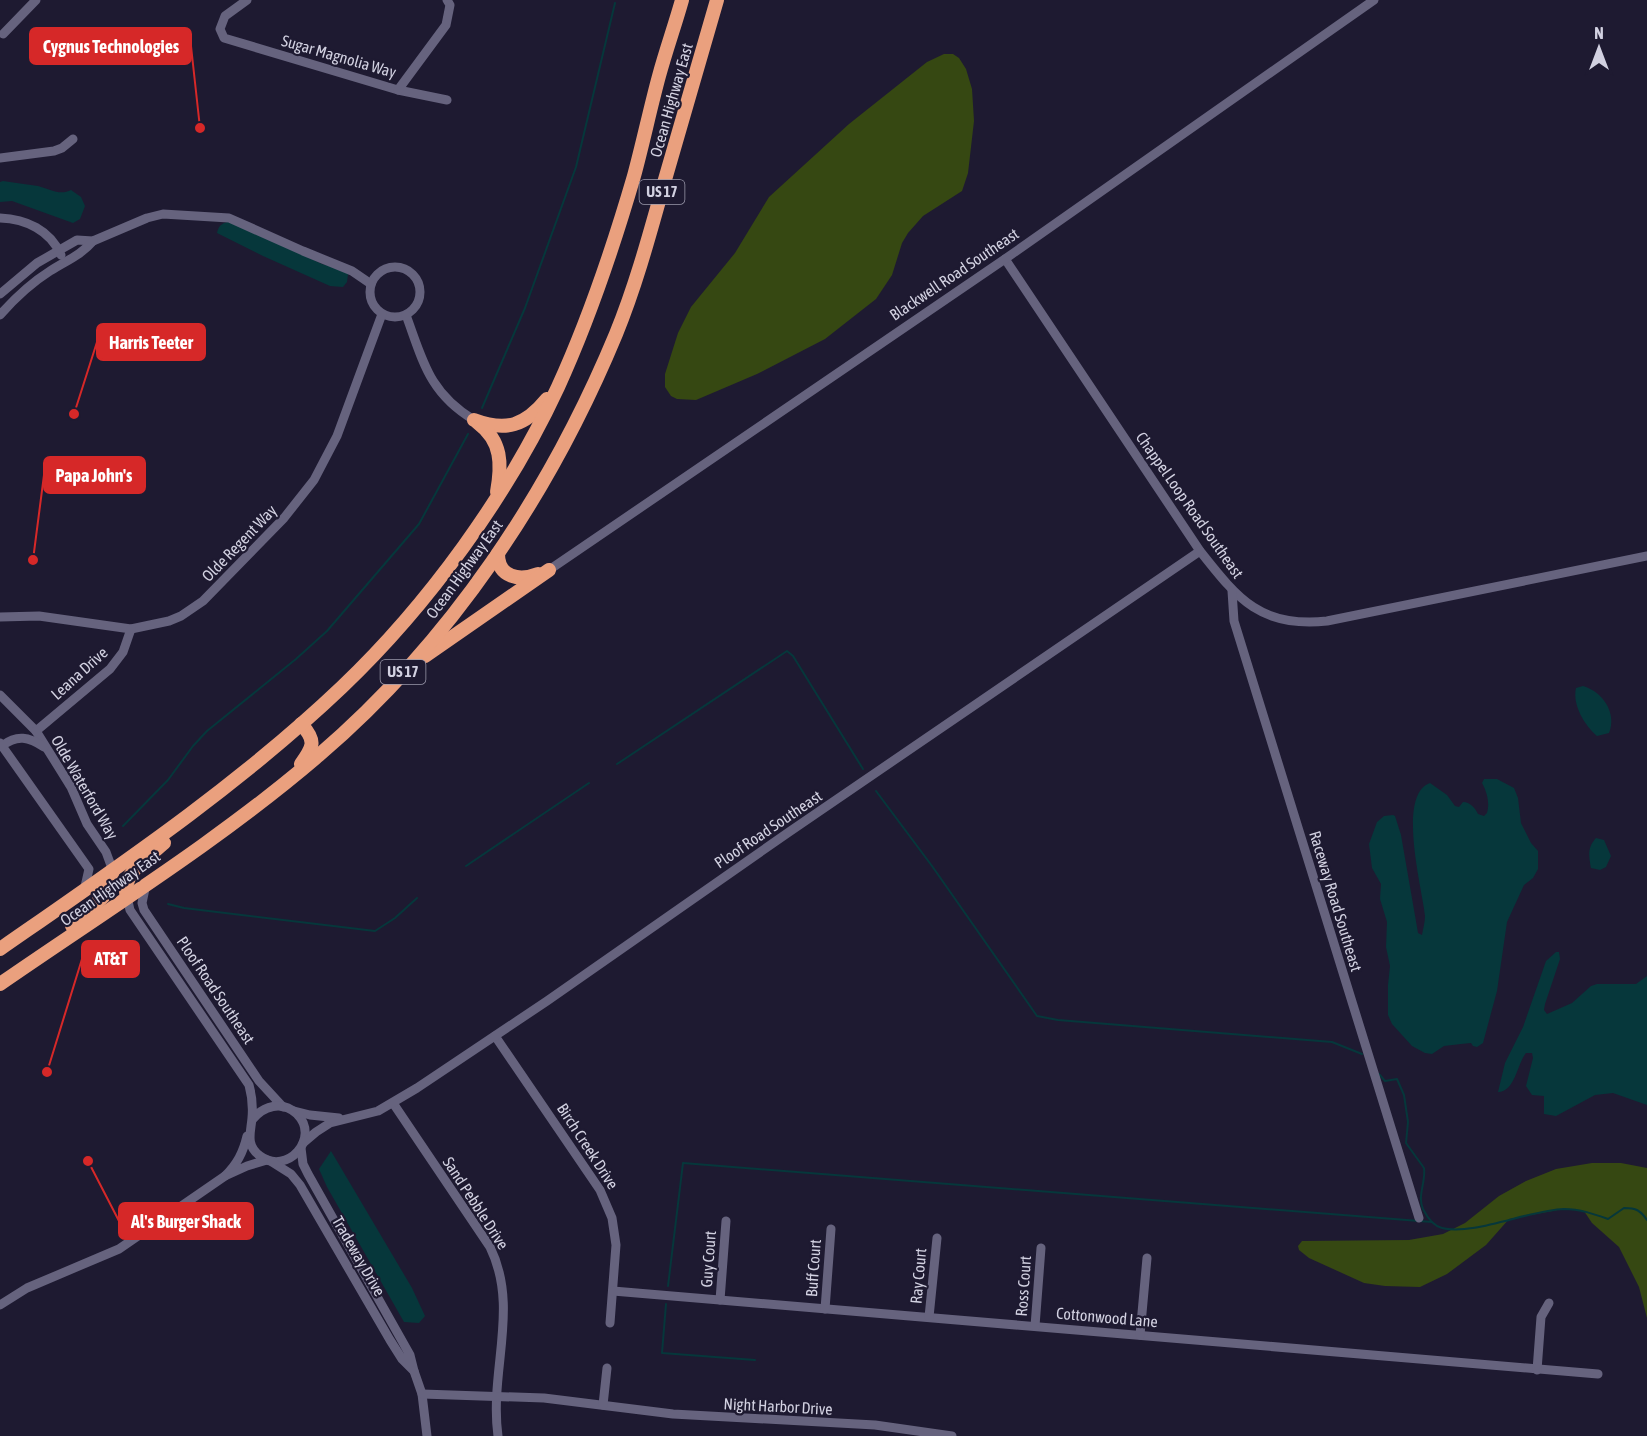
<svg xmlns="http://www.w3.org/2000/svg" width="1647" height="1436" font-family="'Asap Condensed',sans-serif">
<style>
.green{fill:#364812}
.water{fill:#06373b}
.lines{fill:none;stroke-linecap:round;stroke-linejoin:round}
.stream{stroke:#06373b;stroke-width:2}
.minor{stroke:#66637e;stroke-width:9}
.highway{stroke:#eaa07e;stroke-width:14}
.labels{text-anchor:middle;stroke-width:4.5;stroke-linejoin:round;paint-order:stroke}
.shield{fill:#1e1a31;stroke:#9c9aac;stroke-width:1.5}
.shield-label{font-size:15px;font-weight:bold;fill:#d2d1e1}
.street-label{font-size:16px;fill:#d2d1e1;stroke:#1e1a31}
.leader{fill:none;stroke:#d62828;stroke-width:2}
.callout-dot{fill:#d62828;stroke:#1e1a31;stroke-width:2}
.callout{fill:#d62828;stroke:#d62828;stroke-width:2}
.callout-label{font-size:18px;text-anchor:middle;font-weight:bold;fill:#fff}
</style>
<rect width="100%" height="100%" fill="#1e1a31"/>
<g class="green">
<path d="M 944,54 L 953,54 L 959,58 L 966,69 L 972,89 L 974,121 L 968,173 L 962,191 L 923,216 L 908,233 L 902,243 L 892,275 L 876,299 L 825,339 L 757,374 L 696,400 L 677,399 L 671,396 L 665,387 L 665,374 L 678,333 L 691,307 L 735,253 L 769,197 L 849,124 L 927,62 Z"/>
<path d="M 1592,1163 L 1621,1163 L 1647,1168 L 1647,1318 L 1639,1287 L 1619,1247 L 1592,1223 L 1584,1211 L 1563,1209 L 1509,1219 L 1486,1245 L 1447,1274 L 1420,1287 L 1385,1286 L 1364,1283 L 1309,1258 L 1299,1250 L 1298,1246 L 1302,1241 L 1409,1240 L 1443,1234 L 1465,1223 L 1499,1196 L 1526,1181 L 1556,1169 Z"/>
</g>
<g class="water">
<path d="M 3,181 C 14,183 26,184 38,186 C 50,189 60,196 71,190 L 81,197 L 85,206 L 80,219 L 73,223 L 12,201 L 0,202 L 0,182 Z"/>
<path d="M 231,221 L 322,264 L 344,270 L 348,274 L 347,282 L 343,287 L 330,286 L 263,256 L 217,233 C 219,224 223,223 231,221 Z"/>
<path d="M 1583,686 C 1603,692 1617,713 1609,733 L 1597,736 C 1585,726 1572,705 1576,688 Z"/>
<path d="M 1484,779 L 1497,779 L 1514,788 L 1518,798 L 1521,823 L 1531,843 L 1538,851 L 1538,869 L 1533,878 L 1524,885 L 1507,922 L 1497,991 L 1483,1043 L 1477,1047 L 1473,1046 L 1471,1043 L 1461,1044 L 1444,1046 L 1432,1054 L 1425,1053 L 1412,1046 L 1392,1024 L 1388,1015 L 1388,985 L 1390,966 L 1386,947 L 1387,922 L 1380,899 L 1381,884 L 1372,868 L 1369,844 L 1377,822 L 1384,816 L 1393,815 L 1395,816 L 1401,835 L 1417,927 L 1418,933 L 1422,935 C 1423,929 1425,922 1425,916 C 1423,891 1396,795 1430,783 L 1447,795 L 1455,806 L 1459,807 L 1463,802 C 1470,802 1475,808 1478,814 L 1484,816 L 1487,813 C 1490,803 1487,792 1482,783 Z"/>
<path d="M 1596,838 L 1604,840 L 1611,856 L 1606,867 L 1600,870 L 1591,868 C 1589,855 1587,848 1596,838 Z"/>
<path d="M 1556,952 L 1559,952 L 1560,959 L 1545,1004 L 1544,1010 L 1547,1014 L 1572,1003 L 1591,986 L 1597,984 L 1636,984 L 1647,976 L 1647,1105 L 1613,1093 L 1595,1095 L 1556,1116 L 1544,1114 L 1544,1096 L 1532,1095 L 1526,1086 L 1533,1058 L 1532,1053 L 1526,1053 C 1517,1064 1515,1092 1498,1092 L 1505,1063 L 1523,1027 L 1546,961 Z"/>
<path d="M 331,1151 L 412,1288 L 425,1316 L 419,1323 L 404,1322 L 327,1187 L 319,1169 Z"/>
</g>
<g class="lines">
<g class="stream">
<path d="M 482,408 L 525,308 L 576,167 L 615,3"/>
<path d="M 617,764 L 787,651 L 793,656 L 863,769"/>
<path d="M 876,791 L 932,866 L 1037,1016 L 1058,1020 L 1332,1042 L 1362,1054"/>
<path d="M 123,826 L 168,780 L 193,746 L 207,731 L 296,659 L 327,631 L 419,524 L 468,434"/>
<path d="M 466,866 L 589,783"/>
<path d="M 168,904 L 184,908 L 375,931 L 395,918 L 417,898"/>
<path d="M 1379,1074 L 1385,1081 L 1397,1079 L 1404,1095 L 1408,1122 L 1406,1143 L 1424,1168 C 1426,1182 1417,1196 1423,1209 C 1427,1217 1434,1226 1442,1228 C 1473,1236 1529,1210 1564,1209 C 1580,1209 1594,1214 1608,1219 L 1624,1208 C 1636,1208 1640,1210 1647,1220"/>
<path d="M 668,1286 L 683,1163 L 1432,1222"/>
<path d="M 666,1304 L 662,1353 L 755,1360"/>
</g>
<g class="minor">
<path d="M 247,0 L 225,16 L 220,29 L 224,38 L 398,90 L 447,100"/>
<path d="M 3,34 L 36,0"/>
<path d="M 398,90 L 446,25 L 450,5 L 447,0"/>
<path d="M 0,158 L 54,151 L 62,148 L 73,139"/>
<path d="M 0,218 C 26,219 50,230 61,255"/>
<path d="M 1005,259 L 1200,551 C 1238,599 1260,628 1327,621 L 1647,556"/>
<circle cx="395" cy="292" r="25"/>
<path d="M 0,294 L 37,263 L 77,240 L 93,241 L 147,218 L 163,214 L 229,218 L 303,251 L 352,271 L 371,284"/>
<path d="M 0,315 C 15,298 31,283 50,271 C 67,260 80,256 93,241"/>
<path d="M 406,315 C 423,361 429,393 474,420"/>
<path d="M 549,570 L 1005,259 L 1374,0"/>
<path d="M 1232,591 L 1234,621 L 1419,1218"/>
<path d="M 0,617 L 39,616 L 131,629 L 169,621 L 181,616 L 203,601 L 284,518 L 314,480 L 337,436 L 382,314"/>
<path d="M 0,695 L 36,731 L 71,787 L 87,824 L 106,852 L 113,871"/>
<path d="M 36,731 L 110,669 L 123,652 L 131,629"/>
<path d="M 0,743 L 89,869 L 84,891"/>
<path d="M 2,746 C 17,734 29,737 44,747"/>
<path d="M 146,884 L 142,903 L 144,910 L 259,1081 L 283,1107"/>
<path d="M 127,897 L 130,910 L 249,1085 C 252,1096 253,1107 252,1118 C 251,1132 245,1145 260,1156 C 287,1176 321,1138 297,1114 C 282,1100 263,1106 252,1120"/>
<path d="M 495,1036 L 600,1190 L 612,1218 L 616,1245 L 610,1323"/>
<path d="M 393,1103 L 490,1247 C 520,1308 489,1371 498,1436"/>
<path d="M 294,1111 L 310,1115 L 339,1118"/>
<path d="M 247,1136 C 243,1153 237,1164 225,1176 L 247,1166 L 267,1160"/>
<path d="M 303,1143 L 316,1132 L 330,1123 L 378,1111 L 417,1088 L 547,1001 L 789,832 L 1200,551"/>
<path d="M 272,1162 L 291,1174 L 300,1185 L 390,1340 L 402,1359 L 414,1371 L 410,1355 L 308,1174 L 303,1164 L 301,1148"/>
<path d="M 613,1291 L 1598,1374"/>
<path d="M 720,1300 L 726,1221"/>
<path d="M 0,1305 L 27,1288 L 119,1249 L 225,1176"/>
<path d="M 825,1309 L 831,1229"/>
<path d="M 929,1317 L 937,1238"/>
<path d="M 1035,1326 L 1041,1248"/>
<path d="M 1140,1335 L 1147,1258"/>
<path d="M 1537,1370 L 1541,1317 L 1549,1303"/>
<path d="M 414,1371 L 422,1394 L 427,1436"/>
<path d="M 422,1394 L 544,1398 L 673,1414 L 875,1425 L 952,1436"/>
<path d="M 603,1405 L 607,1368"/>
</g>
<g class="highway">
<path d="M 474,420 C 506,432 525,426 547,399"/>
<path d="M 478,423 C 502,441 502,464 497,492"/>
<path d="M 498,554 C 498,578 520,581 538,574"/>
<path d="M 425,656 L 549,570"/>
<path d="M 301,724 C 317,741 313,747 301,764"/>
<path d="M 127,897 C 120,874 149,857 164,843"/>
<path d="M 72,926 L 103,897 L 113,871"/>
<path d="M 0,949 C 118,867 238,786 342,687 C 428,605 508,495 558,387 C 589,319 613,248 634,176 C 643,143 650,109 659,76 C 666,50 675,25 682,0"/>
<path d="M 0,984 C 107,910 220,840 319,755 C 451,642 550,493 616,334 C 636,285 650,233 664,183 C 682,122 699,61 717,0"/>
</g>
</g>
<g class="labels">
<g class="shield">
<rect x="639.5" y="180" width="45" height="24" rx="4.5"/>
<rect x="380.5" y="660" width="45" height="24" rx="4.5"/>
</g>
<g class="shield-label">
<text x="662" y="197">US 17</text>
<text x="403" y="677">US 17</text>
</g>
<g class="street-label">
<text transform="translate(339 56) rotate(16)" y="6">Sugar Magnolia Way</text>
<text transform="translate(671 100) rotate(-74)" y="6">Ocean Highway East</text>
<text transform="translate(954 274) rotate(-34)" y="6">Blackwell Road Southeast</text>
<text transform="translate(1190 505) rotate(55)" y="6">Chappel Loop Road Southeast</text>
<text transform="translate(239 543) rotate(-46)" y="6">Olde Regent Way</text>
<text transform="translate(464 569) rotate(-54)" y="6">Ocean Highway East</text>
<text transform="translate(79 673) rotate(-42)" y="6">Leana Drive</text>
<text transform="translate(85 787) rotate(60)" y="6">Olde Waterford Way</text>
<text transform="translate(768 829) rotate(-34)" y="6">Ploof Road Southeast</text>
<text transform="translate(110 888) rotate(-35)" y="6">Ocean Highway East</text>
<text transform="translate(1336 901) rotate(73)" y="6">Raceway Road Southeast</text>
<text transform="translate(216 990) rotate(56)" y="6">Ploof Road Southeast</text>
<text transform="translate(588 1146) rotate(57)" y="6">Birch Creek Drive</text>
<text transform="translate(476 1203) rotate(57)" y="6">Sand Pebble Drive</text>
<text transform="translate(359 1256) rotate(60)" y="6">Tradeway Drive</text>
<text transform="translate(708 1259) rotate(-86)" y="6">Guy Court</text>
<text transform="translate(813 1268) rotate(-86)" y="6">Buff Court</text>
<text transform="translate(918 1276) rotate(-85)" y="6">Ray Court</text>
<text transform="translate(1023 1286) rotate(-86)" y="6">Ross Court</text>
<text transform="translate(1107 1317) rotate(5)" y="6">Cottonwood Lane</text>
<text transform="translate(778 1406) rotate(3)" y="6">Night Harbor Drive</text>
</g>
</g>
<path class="leader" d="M200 128L191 46M74 414L97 342M33 560L44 475M47 1072L82 959M88 1161L119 1221"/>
<g class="callout-dot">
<circle cx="200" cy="128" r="6"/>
<circle cx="74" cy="414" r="6"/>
<circle cx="33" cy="560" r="6"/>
<circle cx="47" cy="1072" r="6"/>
<circle cx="88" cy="1161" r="6"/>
</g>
<g class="callout">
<rect x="30" y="28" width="161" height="36" rx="6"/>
<rect x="97" y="324" width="108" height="36" rx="6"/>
<rect x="44" y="457" width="101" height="36" rx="6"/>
<rect x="82" y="941" width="57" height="36" rx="6"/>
<rect x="119" y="1203" width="134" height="36" rx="6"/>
</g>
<g class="callout-label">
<text x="111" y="53">Cygnus Technologies</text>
<text x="151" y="349">Harris Teeter</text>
<text x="94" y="482">Papa John's</text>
<text x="111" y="965">AT&amp;T</text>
<text x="186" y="1228">Al's Burger Shack</text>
</g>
<g transform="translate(1599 48)" stroke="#1e1a31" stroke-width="4.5" paint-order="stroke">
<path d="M0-4.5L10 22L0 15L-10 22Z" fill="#d2d1e1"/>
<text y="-9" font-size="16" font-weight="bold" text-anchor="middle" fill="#d2d1e1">N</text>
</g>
</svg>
